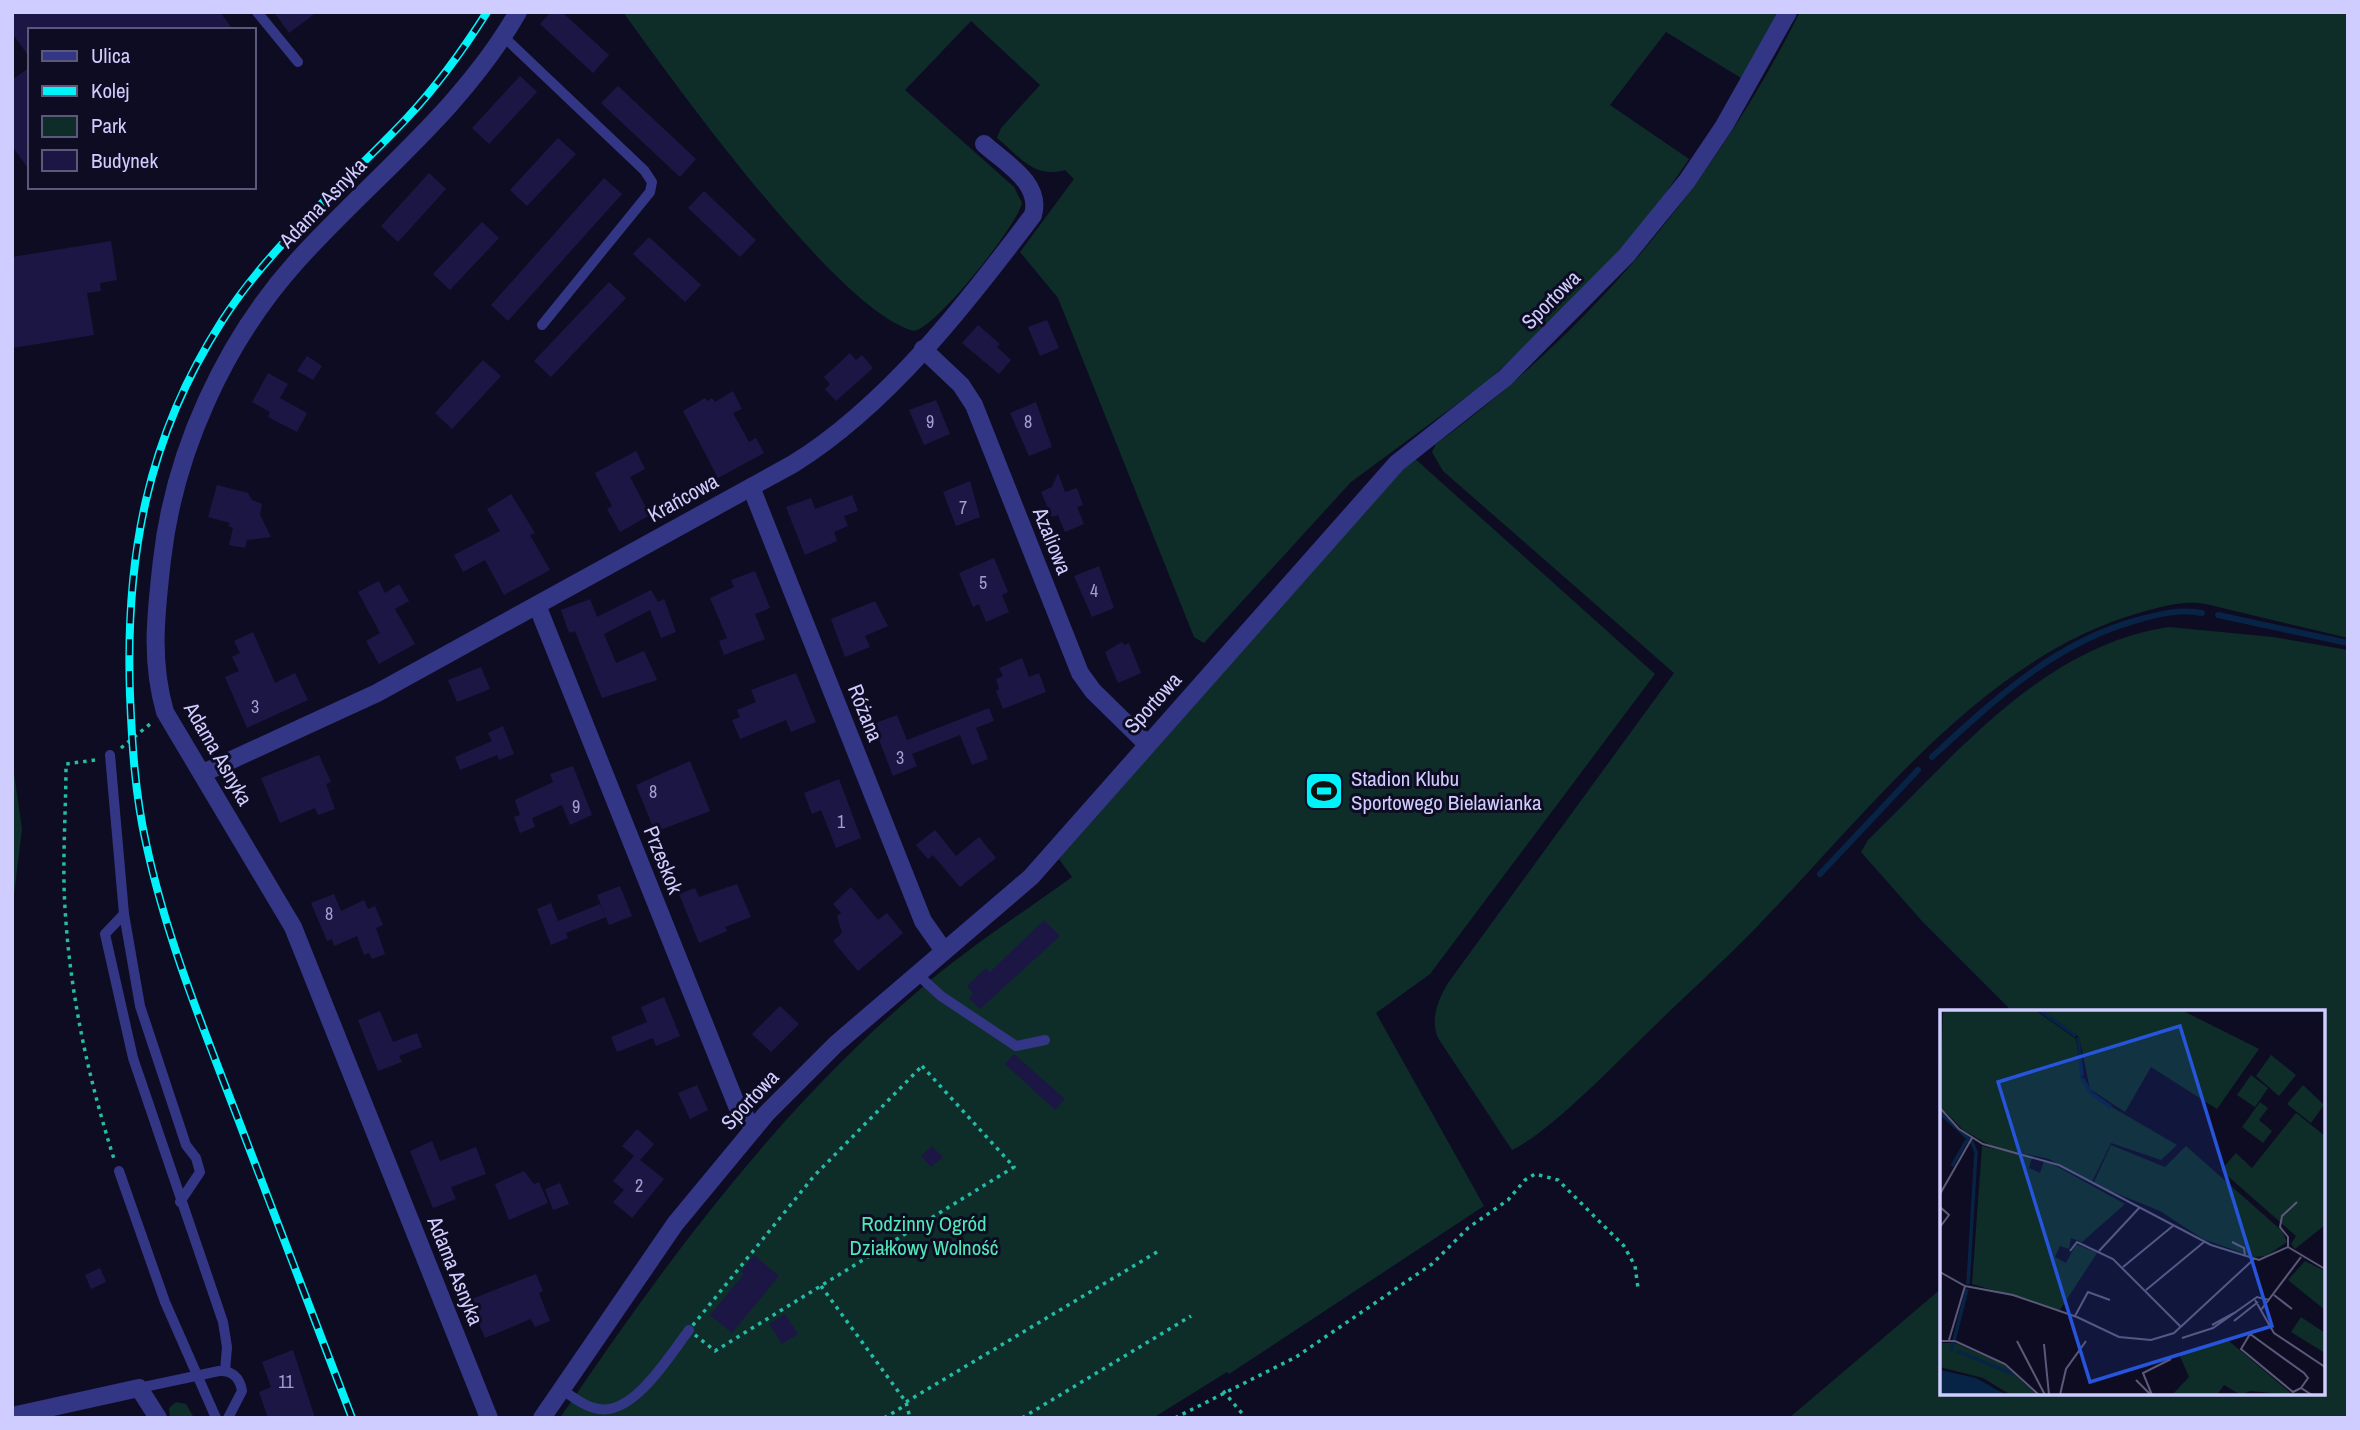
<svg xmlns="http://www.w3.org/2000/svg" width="2360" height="1430" font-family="'Archivo Narrow',sans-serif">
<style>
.green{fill:#0e2d29}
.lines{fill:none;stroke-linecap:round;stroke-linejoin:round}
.stream{stroke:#072346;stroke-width:6}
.building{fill:#1c1645}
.path{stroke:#24bca7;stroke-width:3.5;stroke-dasharray:3.5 5;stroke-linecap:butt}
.lane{stroke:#333685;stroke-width:10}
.street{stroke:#333685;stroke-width:18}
.rail-casing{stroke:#00f3f8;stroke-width:8}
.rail{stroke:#0e0c22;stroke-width:5;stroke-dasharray:16;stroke-linecap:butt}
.labels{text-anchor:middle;stroke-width:6;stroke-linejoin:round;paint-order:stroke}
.number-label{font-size:18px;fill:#a29fd0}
.street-label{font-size:21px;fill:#cfcdff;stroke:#0e0c22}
.poi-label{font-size:21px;fill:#cfcdff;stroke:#0e0c22;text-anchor:start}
.park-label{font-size:21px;fill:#50e8b6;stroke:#0e0c22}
.inset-river{fill:none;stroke:#072346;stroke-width:3.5}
.inset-road{fill:none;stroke:#5b597a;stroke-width:2}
.view{fill:#2654da;fill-opacity:0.15;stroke:#2654da;stroke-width:3.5}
.inset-edge{fill:none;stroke:#cfcdff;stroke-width:3.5}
</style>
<rect width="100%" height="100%" fill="#0e0c22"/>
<g class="green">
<path d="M 623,12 L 1778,12 L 1741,78 L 1666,32 L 1610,105 L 1689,159 L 1659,203 L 1617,254 L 1558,315 L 1488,381 L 1351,482 L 1204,643 L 1194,637 L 1058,298 L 1020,252 L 1074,179 L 1065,170 C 1034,179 1020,157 997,138 L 1001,128 L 1040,85 L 971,21 L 905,90 L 1014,187 L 1022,203 C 1017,226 936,328 914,331 C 839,313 673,81 623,12 Z"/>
<path d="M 1800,12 L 2348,12 L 2348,638 L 2206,604 C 2181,600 2162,607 2139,613 C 1987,656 1874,805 1769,914 C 1727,959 1680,1000 1636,1044 C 1605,1074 1549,1132 1512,1150 L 1438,1038 C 1430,1019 1438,1000 1448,983 L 1674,673 L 1443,471 L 1432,452 L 1436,444 C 1591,330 1714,184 1800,12 Z"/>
<path d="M 1412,456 L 1655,674 L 1430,974 L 1376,1013 L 1484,1206 L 1229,1374 L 1227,1372 L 1153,1418 L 560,1418 C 665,1263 775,1113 918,991 C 966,949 1021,914 1072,877 L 1059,859 Z"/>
<path d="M 2169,627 L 2273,637 L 2348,650 L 2348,1418 L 1789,1418 L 1942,1288 L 1942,1393 L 2323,1393 L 2323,1012 L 2013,1012 L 1921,920 L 1861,852 L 1868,840 C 1956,755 2042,646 2169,627 Z"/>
<path d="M 12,759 L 22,829 L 12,911 Z"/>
<path d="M 176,1402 L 186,1404 L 194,1418 L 170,1418 L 169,1408 Z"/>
</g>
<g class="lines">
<g class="stream">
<path d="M 2218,615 L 2348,643"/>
<path d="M 1932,757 C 1993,701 2053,644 2134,621 C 2159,614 2177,609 2202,613"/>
<path d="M 1820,874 L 1918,770"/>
</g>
</g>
<g class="building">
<path d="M 12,12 L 220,12 L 233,30 L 30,30 L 30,58 L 12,33 Z"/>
<path d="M 274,12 L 317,12 L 289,33 Z"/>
<path d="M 551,12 L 562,12 L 609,55 L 593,73 L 540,24 Z"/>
<path d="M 30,67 L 30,171 L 12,146 L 12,80 Z"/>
<path d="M 520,76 L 537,92 L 489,144 L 472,128 Z"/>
<path d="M 618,86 L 696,159 L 680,177 L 601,103 Z"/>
<path d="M 558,138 L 576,154 L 527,206 L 510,190 Z"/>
<path d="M 429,173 L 446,189 L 398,242 L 381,226 Z"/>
<path d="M 604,178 L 622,194 L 508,321 L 491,305 Z"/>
<path d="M 704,191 L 756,240 L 740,257 L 688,208 Z"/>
<path d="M 482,222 L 499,238 L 450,290 L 433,274 Z"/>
<path d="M 649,237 L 701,285 L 685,302 L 633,254 Z"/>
<path d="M 111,241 L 117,280 L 100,283 L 101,291 L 87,293 L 94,335 L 12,348 L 12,257 Z"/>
<path d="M 609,282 L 626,298 L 551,377 L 534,361 Z"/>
<path d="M 1047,320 L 1059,348 L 1040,356 L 1028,327 Z"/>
<path d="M 978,325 L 1000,344 L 997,347 L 1011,360 L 999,374 L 962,343 Z"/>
<path d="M 850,353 L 856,360 L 862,355 L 873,368 L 836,401 L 825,389 L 830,384 L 824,377 Z"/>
<path d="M 307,356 L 322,366 L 313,380 L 297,371 Z"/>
<path d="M 483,360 L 501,376 L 452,429 L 435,413 Z"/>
<path d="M 268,373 L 288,384 L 280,398 L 307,413 L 297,432 L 268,417 L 270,412 L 252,402 Z"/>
<path d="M 733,391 L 742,409 L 733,413 L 749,442 L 756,438 L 764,453 L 718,478 L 683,411 L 705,398 L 707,401 L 712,398 L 715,402 Z"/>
<path d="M 936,400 L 950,434 L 924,445 L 909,410 Z"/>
<path d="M 1036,402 L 1052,447 L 1029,456 L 1010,413 Z"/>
<path d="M 636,451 L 645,469 L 630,477 L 650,515 L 620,532 L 607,509 L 612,506 L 595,473 Z"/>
<path d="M 1058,473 L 1065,492 L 1077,488 L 1083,505 L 1077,507 L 1084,524 L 1065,532 L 1058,515 L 1052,517 L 1041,492 L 1052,487 Z"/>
<path d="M 970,481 L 980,517 L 956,526 L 943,492 Z"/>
<path d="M 217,485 L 248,493 L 252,500 L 262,504 L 260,515 L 271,537 L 247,540 L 245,548 L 229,545 L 233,528 L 228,526 L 230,523 L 208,517 Z"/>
<path d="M 511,494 L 535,533 L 530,535 L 550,570 L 504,595 L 485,560 L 463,572 L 454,555 L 500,531 L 487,509 Z"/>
<path d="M 852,495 L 858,511 L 844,516 L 848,526 L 834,532 L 837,541 L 805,555 L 786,507 L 811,498 L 815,509 Z"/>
<path d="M 994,558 L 1008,592 L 1002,595 L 1009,612 L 986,622 L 979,604 L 973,607 L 959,573 Z"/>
<path d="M 1099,566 L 1114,608 L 1092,617 L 1074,576 Z"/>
<path d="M 755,571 L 770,608 L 755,614 L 765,639 L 724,655 L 719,641 L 727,638 L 710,598 L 734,587 L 731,580 Z"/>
<path d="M 379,581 L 385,593 L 399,584 L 409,601 L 395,609 L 415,644 L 379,664 L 366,641 L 380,633 L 358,592 Z"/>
<path d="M 651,590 L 658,602 L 664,599 L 676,632 L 661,638 L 650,610 L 604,634 L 616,663 L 644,651 L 657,680 L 602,698 L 575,631 L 569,633 L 561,610 L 590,599 L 597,617 Z"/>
<path d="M 875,601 L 888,626 L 865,636 L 870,647 L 845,657 L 831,619 Z"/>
<path d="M 253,632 L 275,683 L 295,673 L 308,700 L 247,728 L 225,677 L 239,671 L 232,657 L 240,653 L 234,641 Z"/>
<path d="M 1122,642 L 1124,645 L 1129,643 L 1141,673 L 1118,683 L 1105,652 Z"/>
<path d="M 1022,658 L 1029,677 L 1039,673 L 1046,692 L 1003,709 L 996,691 L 999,689 L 996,679 L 1003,676 L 999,668 Z"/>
<path d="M 481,667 L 490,689 L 457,702 L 448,680 Z"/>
<path d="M 796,673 L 816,722 L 791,732 L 786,720 L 740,739 L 732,720 L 740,717 L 737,710 L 756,702 L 751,690 Z"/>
<path d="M 989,708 L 994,721 L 976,728 L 988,759 L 972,765 L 960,735 L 912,754 L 917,766 L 893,776 L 873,724 L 897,715 L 907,740 Z"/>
<path d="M 503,726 L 514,754 L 499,760 L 497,755 L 460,770 L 455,757 L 492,741 L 488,733 Z"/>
<path d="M 319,755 L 331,782 L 326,784 L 335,809 L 318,815 L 315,808 L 280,823 L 261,778 Z"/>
<path d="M 690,761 L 710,811 L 655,832 L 636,785 Z"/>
<path d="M 573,766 L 592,815 L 570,825 L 562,805 L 532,818 L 535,827 L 520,833 L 514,817 L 520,815 L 515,800 L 553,782 L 550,774 Z"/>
<path d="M 839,779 L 861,838 L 836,848 L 821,810 L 812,814 L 804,793 Z"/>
<path d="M 935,830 L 956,856 L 979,837 L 996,858 L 960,887 L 933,855 L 928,859 L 916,845 Z"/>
<path d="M 737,884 L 751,917 L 725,927 L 727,931 L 699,943 L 679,894 L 695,888 L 699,897 Z"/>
<path d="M 620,886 L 632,916 L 609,925 L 597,895 Z"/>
<path d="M 851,887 L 878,920 L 887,913 L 903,933 L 858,971 L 833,941 L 842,933 L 837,916 L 841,913 L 833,904 Z"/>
<path d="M 334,894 L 341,911 L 364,900 L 368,909 L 375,906 L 383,925 L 376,928 L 385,954 L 372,959 L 369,953 L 364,955 L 357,936 L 334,946 L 332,939 L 327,941 L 311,903 Z"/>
<path d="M 551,903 L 558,921 L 600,904 L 606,917 L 566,933 L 568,938 L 551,945 L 537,909 Z"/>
<path d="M 1044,920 L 1060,936 L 980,1009 L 969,998 L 973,993 L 967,986 L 986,968 L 990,972 Z"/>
<path d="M 664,997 L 680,1036 L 656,1046 L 653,1038 L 617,1052 L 611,1037 L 647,1022 L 641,1007 Z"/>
<path d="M 780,1006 L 799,1024 L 771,1052 L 752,1034 Z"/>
<path d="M 380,1011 L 393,1042 L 417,1033 L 422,1047 L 399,1056 L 402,1062 L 378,1071 L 358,1020 Z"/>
<path d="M 1014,1054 L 1065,1099 L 1055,1110 L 1005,1064 Z"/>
<path d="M 697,1085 L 708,1110 L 690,1119 L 678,1093 Z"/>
<path d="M 637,1129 L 654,1144 L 640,1160 L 664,1179 L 632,1218 L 613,1202 L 624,1190 L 613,1181 L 634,1156 L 622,1146 Z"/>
<path d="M 432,1141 L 440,1161 L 476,1147 L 486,1174 L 451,1187 L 456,1199 L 433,1208 L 410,1151 Z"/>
<path d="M 932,1146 L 943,1157 L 931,1167 L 921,1156 Z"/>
<path d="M 524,1171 L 534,1184 L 539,1182 L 548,1203 L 509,1220 L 495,1184 Z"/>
<path d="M 560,1183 L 569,1204 L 553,1210 L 545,1189 Z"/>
<path d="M 754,1255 L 779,1276 L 732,1333 L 710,1315 L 744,1274 L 741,1272 Z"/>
<path d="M 100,1268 L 106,1282 L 91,1289 L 85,1275 Z"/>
<path d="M 536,1274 L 543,1291 L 539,1293 L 550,1321 L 535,1327 L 531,1319 L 485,1338 L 469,1300 Z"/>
<path d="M 785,1314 L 798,1334 L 782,1344 L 769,1324 Z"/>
<path d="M 293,1350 L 315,1418 L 268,1418 L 259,1392 L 271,1387 L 262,1362 Z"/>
</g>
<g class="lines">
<g class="path">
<path d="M 121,748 L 150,724"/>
<path d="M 95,760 L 66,764 C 66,812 62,860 65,908 C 70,994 88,1077 114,1159"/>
<path d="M 922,1066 L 1014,1167 L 715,1351 L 689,1330 L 814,1176 Z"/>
<path d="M 821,1286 L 906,1402 L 910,1418"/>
<path d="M 1223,1391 L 1246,1418"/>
<path d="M 906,1402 L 1157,1252"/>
<path d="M 884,1418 L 906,1405"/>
<path d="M 1022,1418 L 1191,1316"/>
<path d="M 1175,1418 L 1296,1357 L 1432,1264 L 1468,1228 L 1508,1200 L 1525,1180 L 1535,1174 L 1558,1180 L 1624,1246 L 1635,1266 L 1638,1288"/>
</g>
<g class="lane">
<path d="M 257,12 L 298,62"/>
<path d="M 504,37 L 644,170 L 652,182 L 650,192 L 542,325"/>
<path d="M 110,755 L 124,914 L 105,934 L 133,1058 L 223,1322 L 227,1347 L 225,1371"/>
<path d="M 124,914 L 140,1006 L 186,1145 L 196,1158 L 200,1172 L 180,1202"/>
<path d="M 917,974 L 941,996 L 1016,1046 L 1045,1040"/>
<path d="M 119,1171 L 165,1302 L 216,1418"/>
<path d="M 139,1388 L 219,1371 C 232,1370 240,1378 242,1391 L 228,1418"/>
<path d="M 561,1389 C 573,1397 585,1407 599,1409 C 634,1415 670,1355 689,1330"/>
</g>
<g class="street">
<path d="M 923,349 L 961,385 L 974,405 L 1080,673 L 1093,691 L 1147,744"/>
<path d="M 751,487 L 923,921 L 944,951"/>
<path d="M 537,605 L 737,1106 L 754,1128"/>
<path d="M 203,773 L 377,693 L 793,464 C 887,406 967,303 1033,215 C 1042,183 1005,163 984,144"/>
<path d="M 12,1416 L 139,1388 L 158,1418"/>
<path d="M 489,1418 L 293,927 L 165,712 C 150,660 156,613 162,560 C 174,452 225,341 297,261 C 372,178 462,110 518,12"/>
<path d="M 542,1418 L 675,1224 L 766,1114 L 836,1044 L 1031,877 L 1397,463 L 1505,378 L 1626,256 L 1687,181 L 1724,126 L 1788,12"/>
</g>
<g class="rail-casing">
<path id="rail" d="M 352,1418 C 316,1323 279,1227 243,1132 C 207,1037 167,942 146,843 C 135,794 132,744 130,695 C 125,557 147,438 222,321 C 272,243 344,185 407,118 C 437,86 463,50 487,12"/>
</g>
<use href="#rail" class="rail"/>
</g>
<defs>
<g id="stadium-square" transform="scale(2.0125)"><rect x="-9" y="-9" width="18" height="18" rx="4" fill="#00f3f8" stroke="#0e0c22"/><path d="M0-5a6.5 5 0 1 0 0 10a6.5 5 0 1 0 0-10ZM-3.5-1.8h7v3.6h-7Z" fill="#111"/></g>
</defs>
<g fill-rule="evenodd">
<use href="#stadium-square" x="1324" y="791"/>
</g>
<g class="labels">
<g class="number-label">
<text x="930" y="428">9</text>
<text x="1028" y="428">8</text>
<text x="963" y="514">7</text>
<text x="983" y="589">5</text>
<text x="1094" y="597">4</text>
<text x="255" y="713">3</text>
<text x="900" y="764">3</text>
<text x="653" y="798">8</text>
<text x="576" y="813">9</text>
<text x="841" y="828">1</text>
<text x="329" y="920">8</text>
<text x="639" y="1192">2</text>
<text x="286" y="1388">11</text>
</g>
<g class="street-label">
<text transform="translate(323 203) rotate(-46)" y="7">Adama Asnyka</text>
<text transform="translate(1551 300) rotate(-45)" y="7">Sportowa</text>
<text transform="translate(683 498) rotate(-29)" y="7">Krańcowa</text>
<text transform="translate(1052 541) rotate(68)" y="7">Azaliowa</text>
<text transform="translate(1153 703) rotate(-48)" y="7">Sportowa</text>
<text transform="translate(865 713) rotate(68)" y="7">Różana</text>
<text transform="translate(218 754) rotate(60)" y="7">Adama Asnyka</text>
<text transform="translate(663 860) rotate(68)" y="7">Przeskok</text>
<text transform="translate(750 1100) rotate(-47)" y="7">Sportowa</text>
<text transform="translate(455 1271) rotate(68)" y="7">Adama Asnyka</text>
</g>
<g class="poi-label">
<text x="1351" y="786">Stadion Klubu<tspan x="1351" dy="24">Sportowego Bielawianka</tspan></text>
</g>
<g class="park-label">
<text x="924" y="1231">Rodzinny Ogród<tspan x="924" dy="24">Działkowy Wolność</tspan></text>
</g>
</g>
<g transform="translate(1940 1010)">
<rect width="385" height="385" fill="#0e0c22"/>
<path d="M 3,0 L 95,0 L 136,29 L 142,71 L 153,86 L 237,135 L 221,150 L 171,133 L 152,172 L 109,149 L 53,137 L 23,120 L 0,96 ZM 101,0 L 241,0 L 319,39 L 277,99 L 211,57 L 185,102 L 150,79 L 139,27 ZM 331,45 L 356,65 L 339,86 L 316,66 ZM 311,65 L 328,78 L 315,97 L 297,85 ZM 363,75 L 384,95 L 371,113 L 347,94 ZM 320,92 L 328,98 L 319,110 L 332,121 L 323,133 L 302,117 ZM 356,103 L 385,126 L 385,215 L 355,239 L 351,234 L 356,226 L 281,160 L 296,143 L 312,158 ZM 171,135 L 225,157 L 246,136 L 342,221 L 347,232 L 326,246 L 314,247 L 263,229 L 220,201 L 153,174 ZM 42,136 L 92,147 L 89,158 L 100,163 L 104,151 L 111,153 L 185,194 L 142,232 L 131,228 L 129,239 L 120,236 L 115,247 L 126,253 L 136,234 L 157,243 L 120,300 L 32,274 ZM 365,251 L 385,261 L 385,300 L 348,270 ZM 361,307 L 385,323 L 385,343 L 351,322 ZM 289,331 L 353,385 L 310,381 L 301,385 L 284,375 L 277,385 L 232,385 L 249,367 L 239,344 ZM 0,333 L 15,333 L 63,354 L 97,385 L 71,385 L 43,368 L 0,357 Z" fill="#0e2d29"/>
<path d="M 0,360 L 36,368 L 66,385 L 0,385 Z" fill="#072346"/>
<path class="inset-river" d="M 99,0 L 136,26M 138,27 L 142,66M 142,68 L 151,83 L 171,97M 0,103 L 32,132 L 36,142 L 28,274M 12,156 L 27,130M 17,341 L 73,364M 11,342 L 27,279"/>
<path class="inset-road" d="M 0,98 L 19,119 L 43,134 L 119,155 L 271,235 L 319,250 L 348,237 L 385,259M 0,184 L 32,128M 0,197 L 9,205 L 0,217M 292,232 L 304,238 L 305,246M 348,237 L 348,227 L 340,217 L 342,206 L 357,192M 130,241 L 137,232 L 173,249 L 240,316M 159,241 L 200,197M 183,257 L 234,215M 0,262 L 25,276 L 73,285 L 137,307 L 179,327 L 211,330 L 234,323 L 314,249M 206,280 L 264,232M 334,285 L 352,299M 315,290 L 334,323 L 385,357M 321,300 L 361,247M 135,306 L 148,282 L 170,290M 294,311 L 318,292M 272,315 L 296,302M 242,328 L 273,318 L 317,287 L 329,290M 9,330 L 25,276M 0,331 L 15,331 L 65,354 L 99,385M 77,331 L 105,385M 104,334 L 109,385M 196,370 L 211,385M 361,378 L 368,368 L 364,363 L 310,324 L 301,339 L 353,382 L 361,378 L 372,385M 120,385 L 126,359 L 146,331M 212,385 L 203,363 L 231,349"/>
<path class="view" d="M 240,16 L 332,316 L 150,372 L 58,72 Z"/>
<rect width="385" height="385" class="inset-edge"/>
</g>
<rect width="2360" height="1430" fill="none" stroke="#cfcdff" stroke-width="28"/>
<rect x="28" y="28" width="228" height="161" fill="#0e0c22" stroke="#5b597a" stroke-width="2"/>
<rect x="42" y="51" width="35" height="10" fill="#333685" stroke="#5b597a" stroke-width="2"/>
<text x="91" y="63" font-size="21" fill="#cfcdff">Ulica</text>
<rect x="42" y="86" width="35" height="10" fill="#00f3f8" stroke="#5b597a" stroke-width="2"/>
<text x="91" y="98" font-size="21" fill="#cfcdff">Kolej</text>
<rect x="42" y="116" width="35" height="21" fill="#0e2d29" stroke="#5b597a" stroke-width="2"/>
<text x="91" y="133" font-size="21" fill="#cfcdff">Park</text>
<rect x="42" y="150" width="35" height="21" fill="#1c1645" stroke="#5b597a" stroke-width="2"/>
<text x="91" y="168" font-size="21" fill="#cfcdff">Budynek</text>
</svg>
